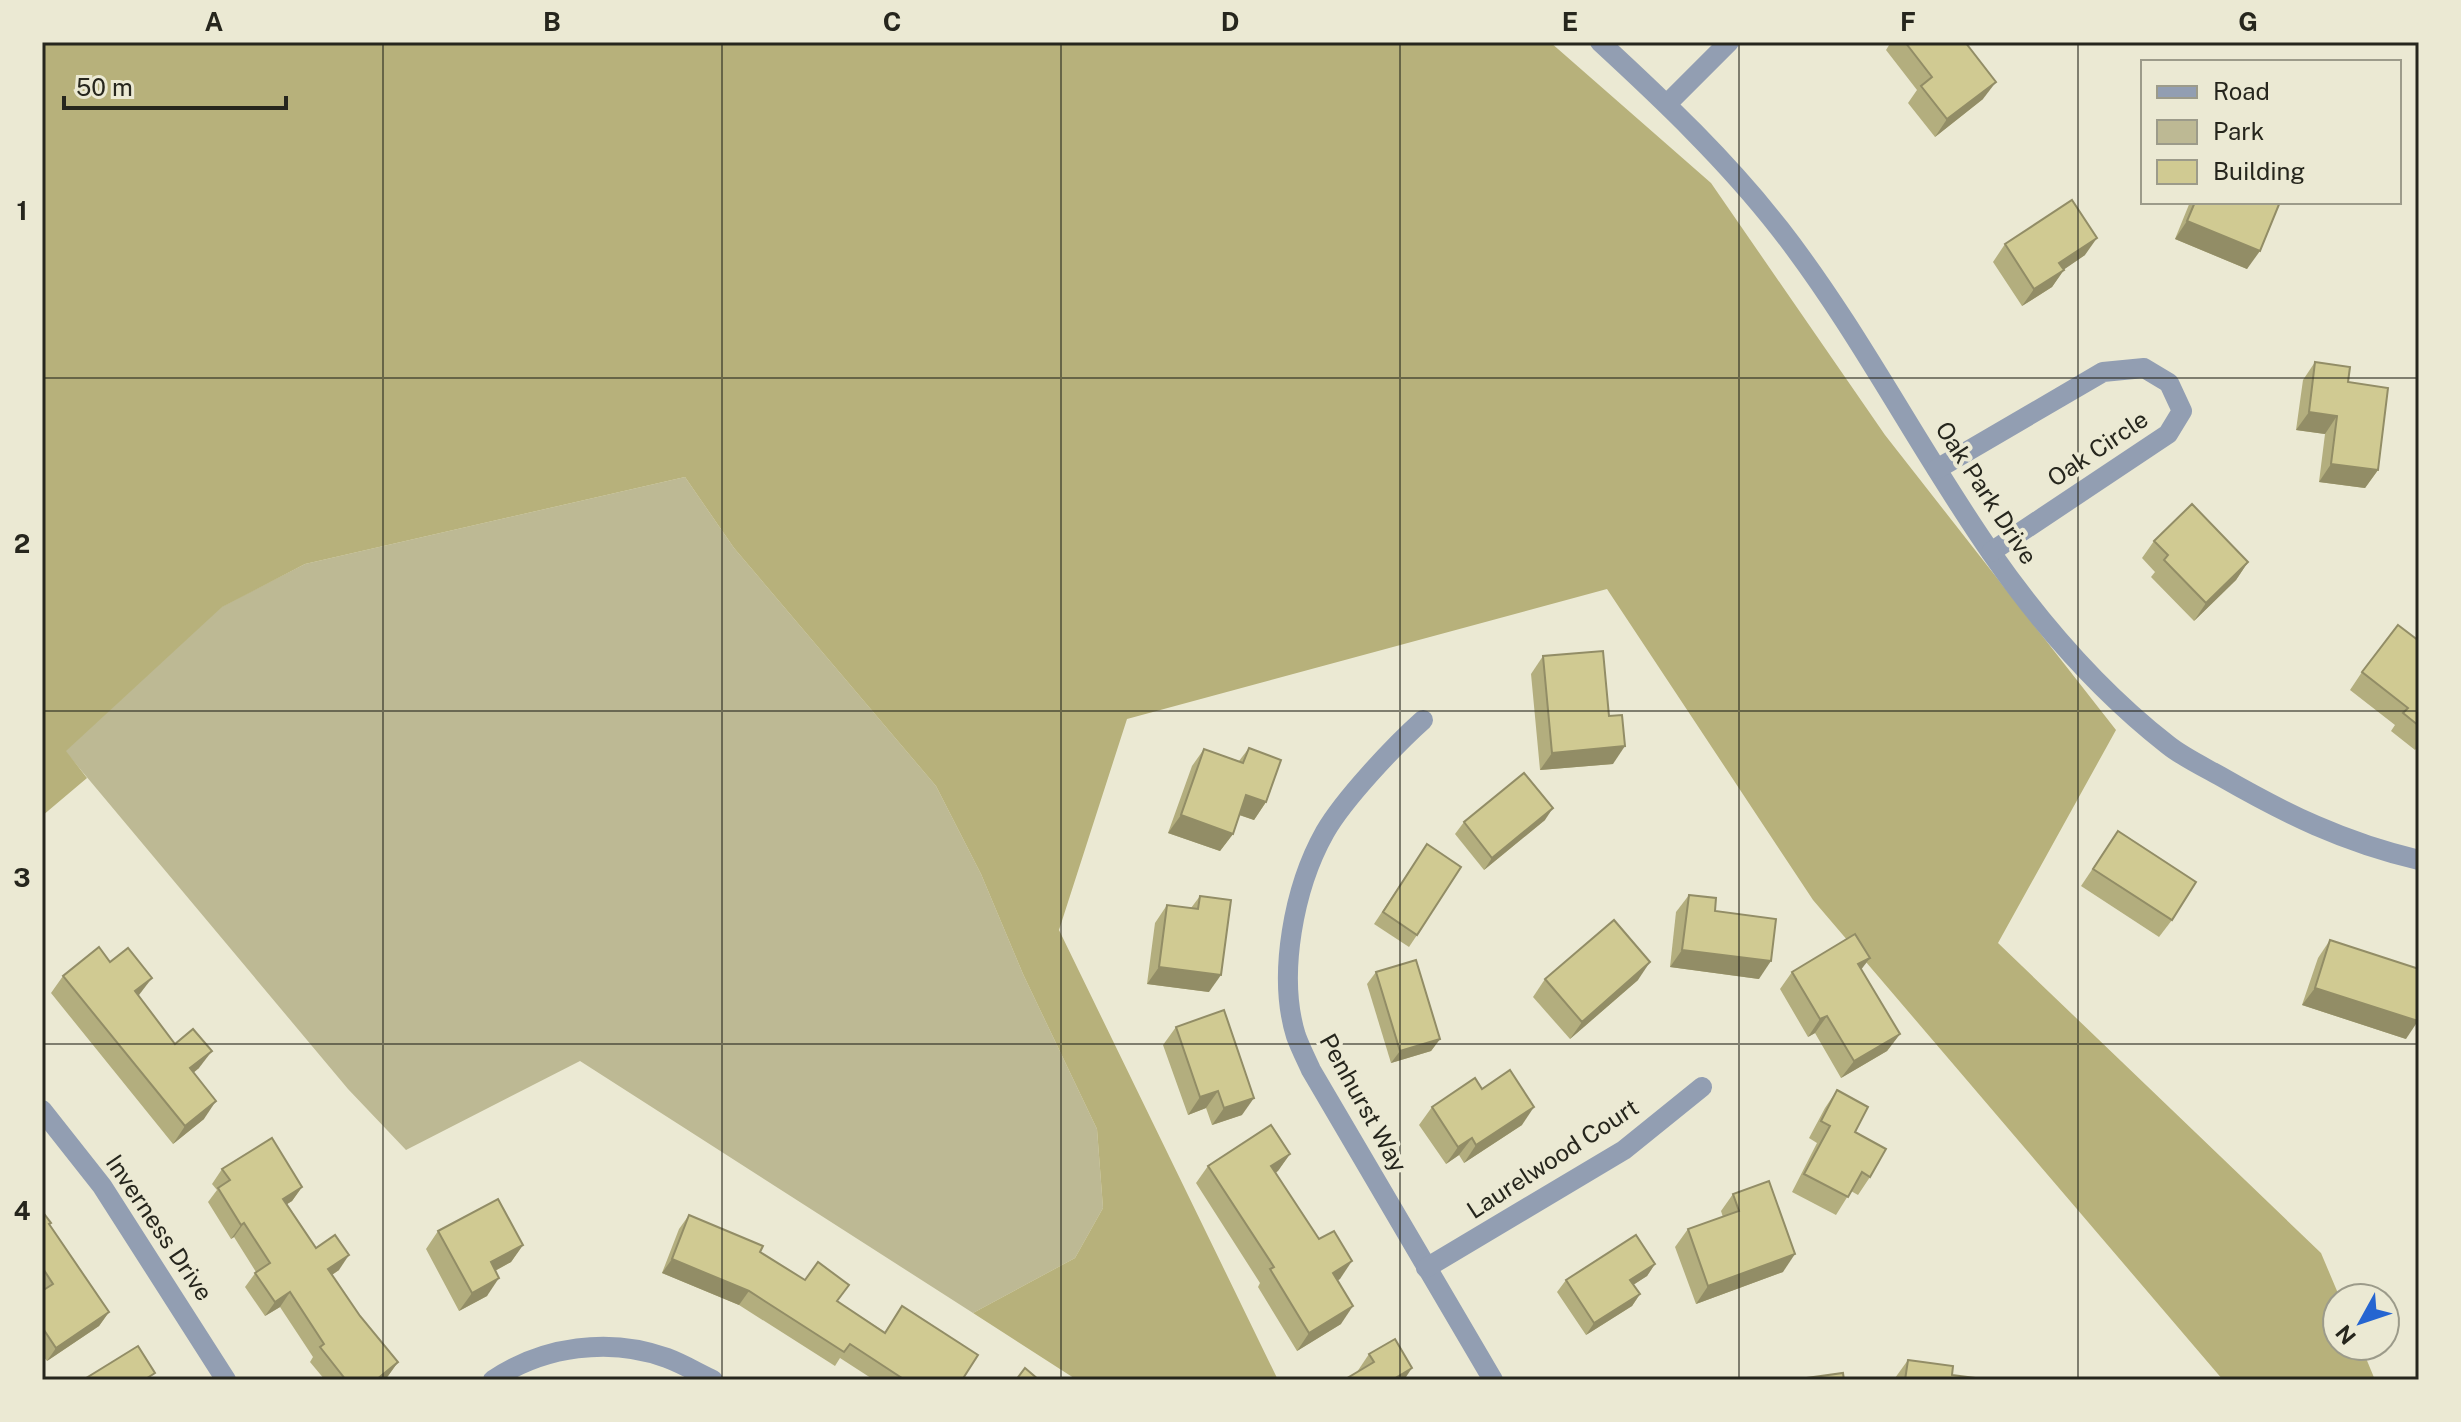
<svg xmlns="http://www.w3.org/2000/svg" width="2461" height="1422" font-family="'Public Sans',sans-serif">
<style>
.green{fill:#bdb994}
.forest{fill:#b7b17b}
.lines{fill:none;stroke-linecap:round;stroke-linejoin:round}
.minor{stroke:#929eb2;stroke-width:20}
.wall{fill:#b3ae7e}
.shaded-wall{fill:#928d66}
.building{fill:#d0ca92;stroke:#928d66;stroke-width:2}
.grid{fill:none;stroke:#26261d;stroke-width:2;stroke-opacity:0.55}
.labels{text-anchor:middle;stroke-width:8;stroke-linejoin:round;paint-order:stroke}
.street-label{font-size:24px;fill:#26261d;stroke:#ebe9d3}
.neatline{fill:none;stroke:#26261d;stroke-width:3}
.grid-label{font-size:26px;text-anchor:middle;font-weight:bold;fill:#26261d}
</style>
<rect width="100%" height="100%" fill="#ebe9d3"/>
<path class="green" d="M 685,477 L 734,548 L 936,786 L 981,874 L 1023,974 L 1097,1129 L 1103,1208 L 1075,1258 L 973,1313 L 580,1061 L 406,1150 L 348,1089 L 65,751 L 221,607 L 305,564 Z"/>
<path class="forest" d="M 42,42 L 1550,42 L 1711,183 L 1885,435 L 2116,730 L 1998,943 L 2321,1253 L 2340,1298 L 2337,1298 L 2337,1346 L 2361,1346 L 2375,1380 L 2223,1380 L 1813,900 L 1607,589 L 1127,719 L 1059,930 L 1278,1380 L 1077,1380 L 973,1313 L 1075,1258 L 1103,1208 L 1097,1129 L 1023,974 L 981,874 L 936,786 L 734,548 L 685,477 L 305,564 L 222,607 L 66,751 L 87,778 L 42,816 Z"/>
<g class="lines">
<g class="minor">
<path d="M 1600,42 C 1664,101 1727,161 1780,229 C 1860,332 1918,448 1992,554 C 2041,624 2100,692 2168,745 C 2183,757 2202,766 2220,776 C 2286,814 2343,842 2419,860"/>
<path d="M 1667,104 L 1729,42"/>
<path d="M 1937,469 L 2103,372 L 2144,368 L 2169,383 L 2182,411 L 2168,434 L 1991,552"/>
<path d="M 1423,720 C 1394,746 1344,799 1325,832 C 1294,887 1277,975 1296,1036 C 1300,1047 1306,1059 1311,1070 L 1493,1380"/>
<path d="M 42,1110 L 102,1186 L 226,1380"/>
<path d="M 1426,1268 L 1624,1150 L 1702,1087"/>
<path d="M 493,1380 C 543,1346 610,1337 667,1358 C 683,1364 698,1373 713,1380"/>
</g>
</g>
<g class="wall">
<path d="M 1891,42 L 1965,42 L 1983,99 L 1935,137 L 1908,103 L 1917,90 L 1886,50 Z"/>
<path d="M 2190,202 L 2280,202 L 2247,269 L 2175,239 Z"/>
<path d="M 2005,244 L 2085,255 L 2064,269 L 2052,287 L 2022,306 L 1993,262 Z"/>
<path d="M 2315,362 L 2348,382 L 2378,470 L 2365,488 L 2319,482 L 2325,434 L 2296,430 L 2303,380 Z"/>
<path d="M 2154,541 L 2248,562 L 2236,580 L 2194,621 L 2151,577 L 2155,572 L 2142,558 Z"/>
<path d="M 2419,641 L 2419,745 L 2415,750 L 2391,731 L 2395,725 L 2350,690 L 2362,672 Z"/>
<path d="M 1543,656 L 1609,716 L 1613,764 L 1540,770 L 1531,674 Z"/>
<path d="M 1249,748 L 1266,802 L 1254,820 L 1239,815 L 1233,834 L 1220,851 L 1168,833 L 1192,766 L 1204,749 L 1239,761 Z"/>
<path d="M 1545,820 L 1484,870 L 1455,834 L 1464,822 Z"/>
<path d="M 2118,831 L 2172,920 L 2159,937 L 2081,886 Z"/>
<path d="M 1427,844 L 1417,935 L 1409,947 L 1374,924 Z"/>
<path d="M 1689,895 L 1715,911 L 1759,979 L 1670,967 L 1676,912 Z"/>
<path d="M 1200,896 L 1209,992 L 1147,984 L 1155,923 L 1167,905 L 1191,908 Z"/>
<path d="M 2330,940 L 2406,1039 L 2302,1005 L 2318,958 Z"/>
<path d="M 1861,969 L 1900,1034 L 1887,1051 L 1841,1078 L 1815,1033 L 1808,1037 L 1780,989 L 1792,972 Z"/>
<path d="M 1376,972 L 1440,1039 L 1431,1051 L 1391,1063 L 1367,984 Z"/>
<path d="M 63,976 L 139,996 L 175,1044 L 199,1068 L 193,1073 L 204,1119 L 173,1144 L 51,993 Z"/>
<path d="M 1545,979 L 1638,980 L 1570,1039 L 1533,997 Z"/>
<path d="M 1176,1027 L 1242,1115 L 1212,1125 L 1206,1108 L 1188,1115 L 1163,1045 Z"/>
<path d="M 1482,1089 L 1522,1125 L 1464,1163 L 1459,1155 L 1446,1164 L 1419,1125 L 1432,1107 Z"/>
<path d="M 1837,1090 L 1855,1132 L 1870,1177 L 1858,1195 L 1851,1191 L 1836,1215 L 1792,1192 L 1817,1143 L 1809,1138 L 1825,1108 Z"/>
<path d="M 1290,1154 L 1276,1173 L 1340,1279 L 1337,1280 L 1341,1324 L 1297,1351 L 1258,1287 L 1260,1283 L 1196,1183 L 1208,1166 Z"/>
<path d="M 222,1169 L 302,1187 L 292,1201 L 287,1204 L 316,1248 L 339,1270 L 332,1275 L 360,1316 L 398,1362 L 388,1376 L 384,1380 L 325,1380 L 310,1362 L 313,1357 L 280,1307 L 265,1316 L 245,1287 L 256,1272 L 234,1237 L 231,1239 L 208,1202 L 217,1190 L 212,1184 Z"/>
<path d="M 1733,1194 L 1783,1272 L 1696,1304 L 1675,1247 L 1688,1229 L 1723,1217 L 1721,1211 Z"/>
<path d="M 42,1211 L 49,1225 L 109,1312 L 99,1326 L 47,1361 L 42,1355 Z"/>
<path d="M 689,1215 L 760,1252 L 885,1332 L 902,1306 L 962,1380 L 874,1380 L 840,1358 L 835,1366 L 739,1305 L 662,1273 L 679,1229 Z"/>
<path d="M 438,1231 L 523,1245 L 511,1262 L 495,1271 L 487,1296 L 459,1311 L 426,1249 Z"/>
<path d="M 1655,1264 L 1647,1276 L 1633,1285 L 1640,1294 L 1632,1306 L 1586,1335 L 1557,1292 L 1566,1280 Z"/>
<path d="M 1369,1354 L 1404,1380 L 1357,1372 Z"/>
<path d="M 1908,1360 L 1952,1375 L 1991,1380 L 1895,1380 L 1895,1378 Z"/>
</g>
<g class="shaded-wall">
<path d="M 1996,82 L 1983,99 L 1935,137 L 1947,119 Z"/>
<path d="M 2187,221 L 2260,251 L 2247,269 L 2175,239 Z"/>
<path d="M 2097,238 L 2085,255 L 2056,275 L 2064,270 L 2052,287 L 2022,306 L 2034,289 L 2059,263 Z"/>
<path d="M 2309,412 L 2337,416 L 2325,434 L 2296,430 Z"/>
<path d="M 2331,464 L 2378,470 L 2365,488 L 2319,482 Z"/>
<path d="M 2248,562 L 2236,580 L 2194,621 L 2206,603 Z"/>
<path d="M 1625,746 L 1613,764 L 1540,770 L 1552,753 Z"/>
<path d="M 1246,795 L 1266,802 L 1254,820 L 1234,813 Z"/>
<path d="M 1553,808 L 1545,820 L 1484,870 L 1492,858 Z"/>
<path d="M 1181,815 L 1233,834 L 1220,851 L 1168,833 Z"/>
<path d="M 1682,950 L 1771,961 L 1759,979 L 1670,967 Z"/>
<path d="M 1870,958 L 1857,975 L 1858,964 Z"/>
<path d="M 1650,962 L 1638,980 L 1570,1039 L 1582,1022 Z"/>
<path d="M 1159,967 L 1221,975 L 1209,992 L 1147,984 Z"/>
<path d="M 152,978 L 139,995 L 123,1009 L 135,991 Z"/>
<path d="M 2315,988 L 2418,1021 L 2406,1039 L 2302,1005 Z"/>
<path d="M 1827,1016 L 1815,1033 L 1808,1037 L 1820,1019 Z"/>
<path d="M 1900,1034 L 1887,1051 L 1841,1078 L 1854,1061 Z"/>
<path d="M 1440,1039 L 1431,1051 L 1391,1063 L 1400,1051 Z"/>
<path d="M 212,1051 L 199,1068 L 177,1086 L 190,1068 Z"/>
<path d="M 1218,1091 L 1206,1108 L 1188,1115 L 1200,1097 Z"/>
<path d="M 1254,1098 L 1242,1115 L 1212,1125 L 1224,1108 Z"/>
<path d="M 216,1101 L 204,1119 L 173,1144 L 185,1126 Z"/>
<path d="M 1534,1107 L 1522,1125 L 1464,1163 L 1476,1145 Z"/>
<path d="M 1472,1138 L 1459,1155 L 1446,1164 L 1458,1147 Z"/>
<path d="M 1290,1154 L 1278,1171 L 1259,1183 L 1271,1166 Z"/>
<path d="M 302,1187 L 292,1201 L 273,1213 L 283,1199 Z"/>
<path d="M 244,1223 L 234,1237 L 231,1239 L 241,1225 Z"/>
<path d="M 523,1245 L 511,1262 L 478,1280 L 491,1262 Z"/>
<path d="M 1795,1254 L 1783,1272 L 1696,1304 L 1708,1286 Z"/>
<path d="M 349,1255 L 339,1270 L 318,1284 L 328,1269 Z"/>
<path d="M 672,1259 L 749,1291 L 739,1305 L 662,1273 Z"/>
<path d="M 1352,1261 L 1340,1279 L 1320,1291 L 1333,1273 Z"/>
<path d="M 1655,1264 L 1647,1276 L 1622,1292 L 1630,1280 Z"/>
<path d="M 499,1278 L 487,1296 L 459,1311 L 472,1293 Z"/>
<path d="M 290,1292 L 280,1307 L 265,1316 L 275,1302 Z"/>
<path d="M 1640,1294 L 1632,1306 L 1586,1335 L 1594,1323 Z"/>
<path d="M 1353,1306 L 1341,1324 L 1297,1351 L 1309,1333 Z"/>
<path d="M 109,1312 L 99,1326 L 47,1361 L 56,1348 Z"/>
<path d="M 398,1362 L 388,1376 L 384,1380 L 376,1380 Z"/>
<path d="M 1412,1368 L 1404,1380 L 1393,1380 L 1394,1379 Z"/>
</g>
<g class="building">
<path d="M 1905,42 L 1965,42 L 1996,82 L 1947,119 L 1921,86 L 1932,77 Z"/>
<path d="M 2072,200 L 2097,238 L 2059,263 L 2064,270 L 2034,289 L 2005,244 Z"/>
<path d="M 2195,202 L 2280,202 L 2260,251 L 2187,221 Z"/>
<path d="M 2315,362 L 2350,367 L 2348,382 L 2388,388 L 2378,470 L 2331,464 L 2337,416 L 2309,412 Z"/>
<path d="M 2192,504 L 2248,562 L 2206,603 L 2164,560 L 2168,555 L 2154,541 Z"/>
<path d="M 2398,625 L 2419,641 L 2419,726 L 2403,713 L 2408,708 L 2362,672 Z"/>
<path d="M 1603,651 L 1609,716 L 1622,715 L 1625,746 L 1552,753 L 1543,656 Z"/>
<path d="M 1249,748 L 1281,760 L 1266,802 L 1246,795 L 1233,834 L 1181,815 L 1204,749 L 1243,763 Z"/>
<path d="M 1524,773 L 1553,808 L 1492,858 L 1464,822 Z"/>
<path d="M 2118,831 L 2196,882 L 2172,920 L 2093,869 Z"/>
<path d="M 1427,844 L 1461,867 L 1417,935 L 1383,912 Z"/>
<path d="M 1689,895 L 1716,898 L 1715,911 L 1776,919 L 1771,961 L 1682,950 Z"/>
<path d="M 1200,896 L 1231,900 L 1221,975 L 1159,967 L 1167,905 L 1198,909 Z"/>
<path d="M 1614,920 L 1650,962 L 1582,1022 L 1545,979 Z"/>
<path d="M 1855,934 L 1870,958 L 1858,964 L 1900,1034 L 1854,1061 L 1827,1016 L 1820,1019 L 1792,972 Z"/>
<path d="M 2330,940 L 2419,969 L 2418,1021 L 2315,988 Z"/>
<path d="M 99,947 L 110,962 L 128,948 L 152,978 L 135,991 L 175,1044 L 193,1029 L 212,1051 L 190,1068 L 216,1101 L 185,1126 L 63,976 Z"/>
<path d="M 1416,960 L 1440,1039 L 1400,1051 L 1376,972 Z"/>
<path d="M 1224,1010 L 1254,1098 L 1224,1108 L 1218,1091 L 1200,1097 L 1176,1027 Z"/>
<path d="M 1510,1070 L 1534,1107 L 1476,1145 L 1472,1138 L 1458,1147 L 1432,1107 L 1475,1078 L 1482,1089 Z"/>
<path d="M 1837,1090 L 1868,1107 L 1855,1132 L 1886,1149 L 1870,1177 L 1862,1172 L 1848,1197 L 1804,1174 L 1830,1126 L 1821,1121 Z"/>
<path d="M 1271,1125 L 1290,1154 L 1271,1166 L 1319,1239 L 1334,1231 L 1352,1261 L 1333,1273 L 1353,1306 L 1309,1333 L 1270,1269 L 1274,1267 L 1208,1166 Z"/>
<path d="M 272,1138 L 302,1187 L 283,1199 L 316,1248 L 335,1235 L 349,1255 L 328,1269 L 360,1316 L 398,1362 L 376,1380 L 346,1380 L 320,1347 L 324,1344 L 290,1292 L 275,1302 L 255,1273 L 270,1263 L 244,1223 L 241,1225 L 218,1188 L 230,1180 L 222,1169 Z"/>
<path d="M 1769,1181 L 1795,1254 L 1708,1286 L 1688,1229 L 1739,1211 L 1733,1194 Z"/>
<path d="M 498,1199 L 523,1245 L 491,1262 L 499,1278 L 472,1293 L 438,1231 Z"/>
<path d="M 42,1211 L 51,1223 L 49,1224 L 109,1312 L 56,1348 L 42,1327 L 42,1291 L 53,1284 L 42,1267 Z"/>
<path d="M 689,1215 L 763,1246 L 760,1252 L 805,1280 L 818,1262 L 849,1285 L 837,1301 L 885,1333 L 902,1306 L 978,1355 L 962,1380 L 905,1380 L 850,1344 L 844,1352 L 749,1291 L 672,1259 Z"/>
<path d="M 1636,1235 L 1655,1264 L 1630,1280 L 1640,1294 L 1594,1323 L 1566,1280 Z"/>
<path d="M 1395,1339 L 1412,1368 L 1394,1379 L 1395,1380 L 1344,1380 L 1374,1362 L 1369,1354 Z"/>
<path d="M 138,1346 L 155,1373 L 144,1380 L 83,1380 Z"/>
<path d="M 1908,1360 L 1953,1366 L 1952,1375 L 1991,1380 L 1905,1380 Z"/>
<path d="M 1025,1368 L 1039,1380 L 1016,1380 Z"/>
<path d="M 1843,1373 L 1844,1380 L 1792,1380 Z"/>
</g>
<path class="grid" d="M 383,42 L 383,1380M 722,42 L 722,1380M 1061,42 L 1061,1380M 1400,42 L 1400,1380M 1739,42 L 1739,1380M 2078,42 L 2078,1380M 42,378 L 2419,378M 42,711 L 2419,711M 42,1044 L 2419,1044"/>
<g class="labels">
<g class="street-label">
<text transform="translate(2098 449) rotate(-34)" y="8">Oak Circle</text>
<text transform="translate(1986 493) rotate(57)" y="8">Oak Park Drive</text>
<text transform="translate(1363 1103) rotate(61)" y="8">Penhurst Way</text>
<text transform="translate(1553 1159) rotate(-33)" y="8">Laurelwood Court</text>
<text transform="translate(159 1228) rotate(56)" y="8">Inverness Drive</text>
</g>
</g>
<rect width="2461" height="1422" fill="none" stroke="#ebe9d3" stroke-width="88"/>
<rect x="2141" y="60" width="260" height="144" fill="#ebe9d3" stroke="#9c9b8a" stroke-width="2"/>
<rect x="2157" y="86" width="40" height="12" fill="#929eb2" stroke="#9c9b8a" stroke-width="2"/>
<text x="2213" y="100" font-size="24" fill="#26261d">Road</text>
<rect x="2157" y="120" width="40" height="24" fill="#bdb994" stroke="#9c9b8a" stroke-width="2"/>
<text x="2213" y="140" font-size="24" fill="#26261d">Park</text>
<rect x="2157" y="160" width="40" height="24" fill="#d0ca92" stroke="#9c9b8a" stroke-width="2"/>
<text x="2213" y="180" font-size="24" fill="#26261d">Building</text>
<g transform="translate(2361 1322) rotate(230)"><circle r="38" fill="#ebe9d3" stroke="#9c9b8a" stroke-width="2"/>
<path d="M0-6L14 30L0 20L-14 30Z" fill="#2565d1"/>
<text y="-12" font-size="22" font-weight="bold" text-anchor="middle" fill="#26261d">N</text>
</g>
<path d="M64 96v12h222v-12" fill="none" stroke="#26261d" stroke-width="4"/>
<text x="76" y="96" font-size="24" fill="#26261d" stroke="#ebe9d3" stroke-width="6" paint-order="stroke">50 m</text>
<rect x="44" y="44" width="2373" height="1334" class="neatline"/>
<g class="grid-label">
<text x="214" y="31">A</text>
<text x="552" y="31">B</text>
<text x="892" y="31">C</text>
<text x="1230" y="31">D</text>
<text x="1570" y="31">E</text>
<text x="1908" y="31">F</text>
<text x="2248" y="31">G</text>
<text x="22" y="220">1</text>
<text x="22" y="553">2</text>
<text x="22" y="887">3</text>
<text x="22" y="1220">4</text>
</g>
</svg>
